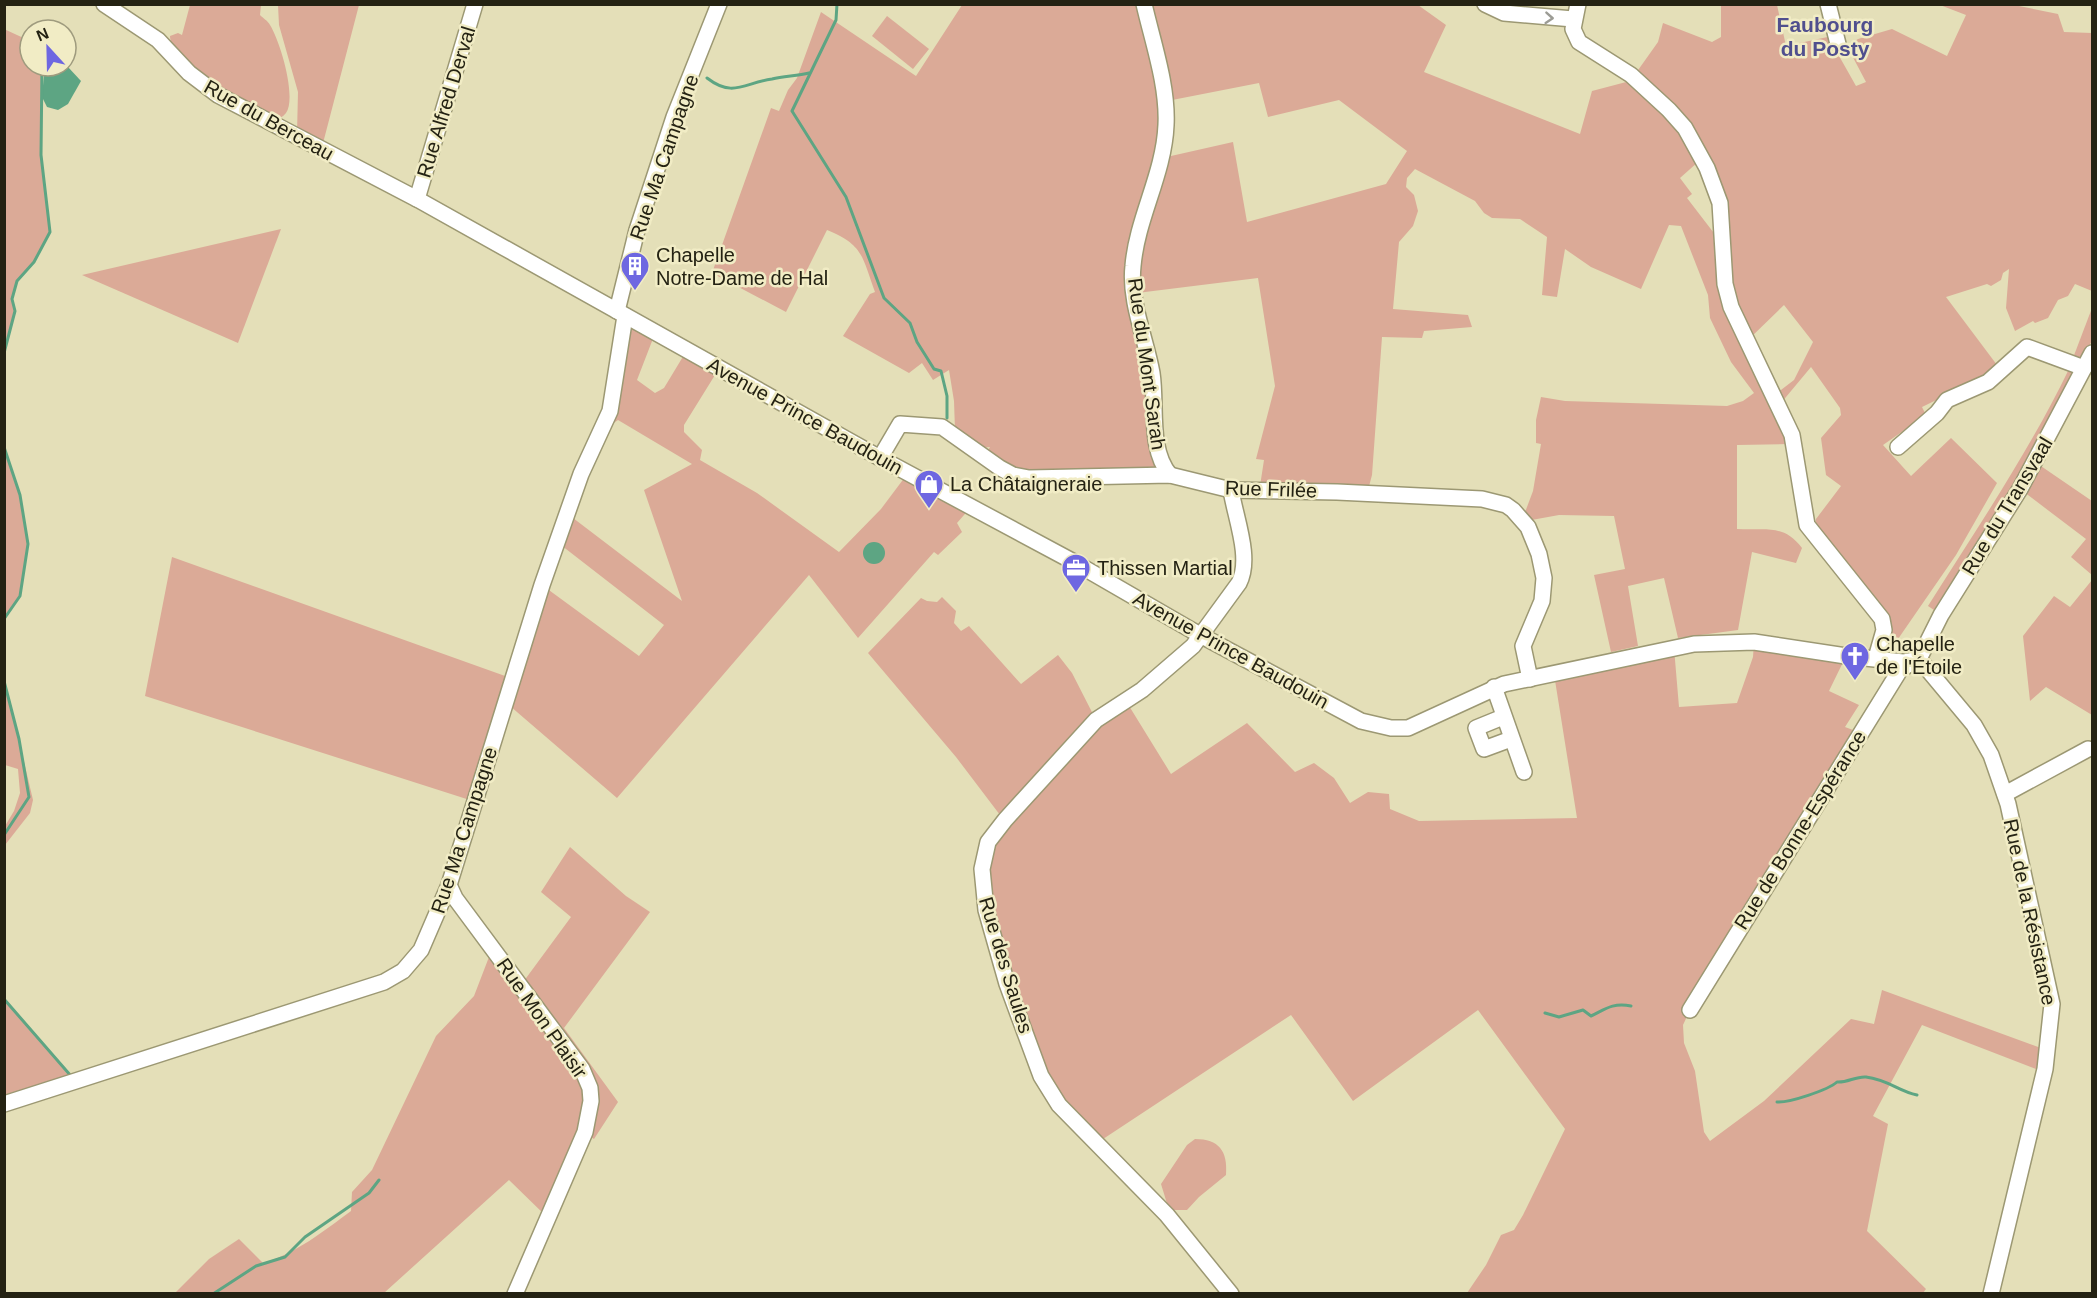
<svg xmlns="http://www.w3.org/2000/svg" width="2097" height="1298" font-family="Helvetica,sans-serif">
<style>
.green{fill:#dbaa97}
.water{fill:#5da583}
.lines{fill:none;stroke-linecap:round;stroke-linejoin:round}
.stream{stroke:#5da583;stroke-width:3}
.minor-casing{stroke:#9c9873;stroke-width:18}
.minor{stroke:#fff;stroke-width:15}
.oneway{stroke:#9c9c95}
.labels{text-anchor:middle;stroke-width:5;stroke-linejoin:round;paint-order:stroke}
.street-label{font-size:20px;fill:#242213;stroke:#f1ecc5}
.poi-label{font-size:20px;fill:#242213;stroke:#f1ecc5;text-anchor:start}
.neighbourhood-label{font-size:21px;font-weight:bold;fill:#504f8e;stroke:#f1ecc5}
</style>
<rect width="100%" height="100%" fill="#e4dfb8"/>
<g class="green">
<path d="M 190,5 L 261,5 L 260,15 C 263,18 268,21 270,25 C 280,41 297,97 286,113 C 283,117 278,119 274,121 C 252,108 170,61 170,36 L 178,33 L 182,35 Z"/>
<path d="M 278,5 L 359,5 L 322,147 L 297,133 L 298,92 L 279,25 Z"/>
<path d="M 962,5 L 1140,5 L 1163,123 L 1134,243 L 1156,470 L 1061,475 L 1013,470 L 987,452 L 990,447 L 981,448 L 955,430 L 954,401 L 949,370 L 933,380 L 922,363 L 909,373 L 843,336 L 870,294 L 875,292 C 862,257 864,245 827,230 L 786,312 L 712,273 L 771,108 L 779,111 L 788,90 L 797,78 L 821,12 L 916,76 Z"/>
<path d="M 1146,5 L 1418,5 L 1446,25 L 1424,72 L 1580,134 L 1592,91 L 1630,81 L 1671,117 L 1698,162 L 1680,178 L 1692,194 L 1687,198 L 1720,241 L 1717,266 L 1789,444 L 1737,445 L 1737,529 C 1765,531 1783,523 1802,548 L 1796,563 L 1752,552 L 1738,630 L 1678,638 L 1664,578 L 1628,586 L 1638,646 L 1611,652 L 1594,575 L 1625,569 L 1614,516 L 1559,515 L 1526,521 L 1524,515 L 1533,491 L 1541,444 L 1536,443 L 1536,420 L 1541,397 L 1565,401 L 1727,406 L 1743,401 L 1754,393 L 1731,362 L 1710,318 L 1708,295 L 1681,226 L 1669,225 L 1641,289 L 1591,267 L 1565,249 L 1557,297 L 1542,295 L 1547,237 L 1520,219 L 1492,218 L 1484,213 L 1475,201 L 1415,169 L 1407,178 L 1406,187 L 1414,195 L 1418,211 L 1413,226 L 1399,242 L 1393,309 L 1468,315 L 1472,327 L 1424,331 L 1422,338 L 1382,337 L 1372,475 L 1368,490 L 1260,486 L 1264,460 L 1256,459 L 1275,386 L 1258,278 L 1137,293 L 1135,276 L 1164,155 L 1171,156 L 1233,142 L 1247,222 L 1386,184 L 1407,151 L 1339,100 L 1268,117 L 1259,83 L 1167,101 Z"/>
<path d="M 1721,5 L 1777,5 L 1786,46 L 1832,36 L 1834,47 L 1856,86 L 1866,82 L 1847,46 L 1858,39 L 1892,29 L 1947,56 L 1966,15 L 1940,5 L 2014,5 L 2058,14 L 2064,32 L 2092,33 L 2092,291 L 2075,284 L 2068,296 L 2058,300 L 2048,318 L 2035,323 L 2033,321 L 2015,331 L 2006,308 L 2009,269 L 2003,273 L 2001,280 L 1991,286 L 1987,284 L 1946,297 L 2000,369 L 1922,407 L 1926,415 L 1883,445 L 1911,476 L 1951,438 L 1997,483 L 1956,555 L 1898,639 L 1887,631 L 1815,527 L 1816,519 L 1841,486 L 1826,475 L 1821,438 L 1841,415 L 1840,408 L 1811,367 L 1781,403 L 1777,393 L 1794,380 L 1813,342 L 1784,305 L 1749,339 L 1733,289 L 1722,189 L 1636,73 L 1658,42 L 1663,23 L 1712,42 L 1721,37 Z"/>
<path d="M 887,16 L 929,49 L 913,69 L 872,36 Z"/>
<path d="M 4,29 L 30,41 L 30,66 L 42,66 L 41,155 L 50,232 L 34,262 L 17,281 L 12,299 L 15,311 L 5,353 Z"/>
<path d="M 281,229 L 238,343 L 82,275 Z"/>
<path d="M 2092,308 L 2092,341 L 2080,360 L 2073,358 Z"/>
<path d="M 625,316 L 654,336 L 637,380 L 655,393 L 664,388 L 687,350 L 714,366 L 715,375 L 684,425 L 684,432 L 702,450 L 700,460 L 757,493 L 839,552 L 881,509 L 908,473 L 971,507 L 957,523 L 962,532 L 938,555 L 934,552 L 858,638 L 809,575 L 617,798 L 510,706 L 476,802 L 145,696 L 172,557 L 511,678 L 542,585 L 639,656 L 664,625 L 557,542 L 573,518 L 682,601 L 644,490 L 692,464 L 618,420 L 601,432 Z"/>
<path d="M 2069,369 L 2073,371 L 2072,375 L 2011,489 L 1934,610 L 1928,606 C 1977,528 2029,452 2069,369 Z"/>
<path d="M 5,447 L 20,495 L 28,544 L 20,596 L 5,619 Z"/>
<path d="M 2035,462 L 2092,501 L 2092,575 L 2071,557 L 2086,539 L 2020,489 Z"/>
<path d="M 2092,580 L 2092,715 L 2046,687 L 2030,701 L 2023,636 L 2054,596 L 2070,607 Z"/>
<path d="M 942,597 L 956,611 L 954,623 L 961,631 L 969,626 L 1021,684 L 1058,655 L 1072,673 L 1096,720 L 1126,701 L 1171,774 L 1247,723 L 1295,772 L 1314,763 L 1334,778 L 1350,803 L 1368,792 L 1389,794 L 1390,809 L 1419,821 L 1577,818 L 1554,674 L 1674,648 L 1679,707 L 1737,703 L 1753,657 L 1754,642 L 1846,656 L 1829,691 L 1859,705 L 1845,727 L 1861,733 L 1690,1010 L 1683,1025 L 1684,1043 L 1695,1071 L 1704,1132 L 1710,1141 L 1764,1101 L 1851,1019 L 1874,1024 L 1882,990 L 2041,1048 L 2036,1069 L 1922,1025 L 1873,1116 L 1888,1124 L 1867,1231 L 1926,1289 L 1923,1293 L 1467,1293 L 1486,1265 L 1501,1235 L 1514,1230 L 1523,1215 L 1565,1129 L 1478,1010 L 1353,1101 L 1291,1015 L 1097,1143 L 1041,1076 L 982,885 L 1000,815 L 956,757 L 868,653 L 921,598 L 927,601 L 937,602 Z"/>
<path d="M 5,681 L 33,800 L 30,813 L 5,845 L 5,826 L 14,811 L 20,793 L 18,769 L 5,765 Z"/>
<path d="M 570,847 L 626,896 L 650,912 L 564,1028 L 618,1102 L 594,1139 L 585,1133 L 548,1218 L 509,1180 L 384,1293 L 174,1294 L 209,1259 L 239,1239 L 263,1263 C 295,1254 324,1231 351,1211 L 352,1192 L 372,1170 L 436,1036 L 474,996 L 489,957 L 494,951 L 521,985 L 571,917 L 541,892 Z"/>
<path d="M 4,998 L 71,1076 L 5,1104 Z"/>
<path d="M 1195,1139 C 1219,1139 1228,1151 1226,1175 L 1199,1197 L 1187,1210 L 1169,1210 L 1161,1184 L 1187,1145 Z"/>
</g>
<g class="water">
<path d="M 68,67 L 81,81 L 68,104 L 58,110 L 47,107 L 42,97 L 44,75 Z"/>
<circle cx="874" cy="553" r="11"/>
</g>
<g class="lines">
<g class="stream">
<path d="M 837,4 L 836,20 L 792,111 L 846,197 L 884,298 L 910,323 L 917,342 L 934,369 L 941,371 L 947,396 L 947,418"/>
<path d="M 707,78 C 733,98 744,83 772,79 C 784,76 797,76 809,73"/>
<path d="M 4,353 L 15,311 L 12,299 L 17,281 L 34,262 L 50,232 L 41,155 L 42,66"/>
<path d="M 4,447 L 20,495 L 28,544 L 20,596 L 4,619"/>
<path d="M 4,681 L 19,739 L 29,797 L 4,835"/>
<path d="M 4,999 L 71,1076"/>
<path d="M 1545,1013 L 1559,1017 L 1583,1010 L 1591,1016 C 1603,1011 1611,1002 1631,1006"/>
<path d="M 1777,1102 C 1789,1103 1828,1090 1837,1082 C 1847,1083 1856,1076 1866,1077 C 1889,1080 1898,1091 1917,1095"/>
<path d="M 213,1294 L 256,1266 L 285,1257 L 305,1237 L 369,1193 L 379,1180"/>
</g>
<g class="minor-casing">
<g id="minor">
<path d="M 104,4 L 158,40 L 189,73 L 218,95 L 417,199 L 880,458 L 1072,561 L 1200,635 L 1361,721 L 1391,728 L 1408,728 L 1504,684 L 1694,644 L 1754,642 L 1846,656 L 1903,662 L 1919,659"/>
<path d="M 1144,4 C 1153,43 1168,86 1166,125 C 1164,174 1137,218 1133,266 C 1129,301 1146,339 1152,373 C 1157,405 1148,449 1170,475"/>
<path d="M 1485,4 L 1504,13 L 1573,19"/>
<path d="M 1578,4 L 1573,29 L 1579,42 L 1631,75 L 1669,110 L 1685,128 L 1707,168 L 1720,203 L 1725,284 L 1731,307 L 1792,435 L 1807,525 L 1882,619 L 1884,630 L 1876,658"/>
<path d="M 1828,4 L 1838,44"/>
<path d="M 417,199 L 475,4"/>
<path d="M 617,311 L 637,230 L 674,117 L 719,4"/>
<path d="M 1898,447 L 1937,413 L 1947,400 L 1988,382 L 2027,347 L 2084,368"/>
<path d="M 880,458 L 900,424 L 942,427 L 1000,468 L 1013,475 L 1029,478 L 1170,475 L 1231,490 L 1337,492 L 1482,499 L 1506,505 L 1513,510 L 1528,527 L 1539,554 L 1544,578 L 1542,601 L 1523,646 L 1530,679"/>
<path d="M 1231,490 C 1235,517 1252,558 1239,583 L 1193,646 L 1142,690 L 1096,720 L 1005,820 L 988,842 L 982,869 L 986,910 L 1007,984 L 1041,1076 L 1059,1105 L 1167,1215 L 1231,1294"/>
<path d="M 1919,659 L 1974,725 L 1991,755 L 2008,804 L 2052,1004 L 2045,1069 L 1991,1294"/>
<path d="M 1919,659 L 1941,615 L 2020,489 L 2092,353"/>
<path d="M 1494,687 L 1524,772"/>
<path d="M 1503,717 L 1476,728 L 1484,749 L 1511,739"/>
<path d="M 2005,794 L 2088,749"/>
<path d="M 449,885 L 455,898 L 582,1069 L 590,1088 L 591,1101 L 585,1132 L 515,1294"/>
<path d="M 1690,1010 L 1900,670 L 1916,660"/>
<path d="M 4,1104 L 384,982 L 403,971 L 421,950 L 449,885 L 542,585 L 581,474 L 610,411 L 625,316"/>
</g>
</g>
<use href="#minor" class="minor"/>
</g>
<defs><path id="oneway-chevron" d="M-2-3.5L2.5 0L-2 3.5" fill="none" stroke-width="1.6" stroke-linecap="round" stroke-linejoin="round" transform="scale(1.5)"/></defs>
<use class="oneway" href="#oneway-chevron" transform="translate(1549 18) rotate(4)"/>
<defs>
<g id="building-pin" transform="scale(1.5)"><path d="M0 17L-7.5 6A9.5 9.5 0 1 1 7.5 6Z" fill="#6e67e1" stroke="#f1ecc5"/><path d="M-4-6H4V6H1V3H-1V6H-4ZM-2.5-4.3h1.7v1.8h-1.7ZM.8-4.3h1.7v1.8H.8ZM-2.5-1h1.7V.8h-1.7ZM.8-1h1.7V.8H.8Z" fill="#fff"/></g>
<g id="shop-pin" transform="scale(1.5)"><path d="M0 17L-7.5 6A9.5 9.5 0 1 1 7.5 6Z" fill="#6e67e1" stroke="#f1ecc5"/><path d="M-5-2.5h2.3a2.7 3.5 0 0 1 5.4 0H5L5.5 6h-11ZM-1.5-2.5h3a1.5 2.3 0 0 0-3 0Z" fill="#fff"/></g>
<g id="office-pin" transform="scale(1.5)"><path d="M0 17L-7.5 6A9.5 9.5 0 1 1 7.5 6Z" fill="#6e67e1" stroke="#f1ecc5"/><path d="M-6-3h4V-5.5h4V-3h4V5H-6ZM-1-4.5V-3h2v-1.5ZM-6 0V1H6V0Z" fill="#fff"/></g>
<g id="church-pin" transform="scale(1.5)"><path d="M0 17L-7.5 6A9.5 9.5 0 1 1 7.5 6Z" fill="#6e67e1" stroke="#f1ecc5"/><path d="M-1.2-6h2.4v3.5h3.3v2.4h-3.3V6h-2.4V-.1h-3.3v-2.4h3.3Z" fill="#fff"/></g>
</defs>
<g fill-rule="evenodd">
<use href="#building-pin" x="635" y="266"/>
<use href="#shop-pin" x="929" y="484"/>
<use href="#office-pin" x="1076" y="568"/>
<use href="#church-pin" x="1855" y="656"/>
</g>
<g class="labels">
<g class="street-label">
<text transform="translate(446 102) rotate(-73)" y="7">Rue Alfred Derval</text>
<text transform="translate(269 120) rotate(29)" y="7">Rue du Berceau</text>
<text transform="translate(664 157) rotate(-71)" y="7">Rue Ma Campagne</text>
<text transform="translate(1147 364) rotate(82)" y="7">Rue du Mont Sarah</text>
<text transform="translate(805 416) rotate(29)" y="7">Avenue Prince Baudouin</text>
<text transform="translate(1271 489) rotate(2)" y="7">Rue Frilée</text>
<text transform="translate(2007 506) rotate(-59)" y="7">Rue du Transvaal</text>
<text transform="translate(1231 650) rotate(29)" y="7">Avenue Prince Baudouin</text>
<text transform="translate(464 830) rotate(-72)" y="7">Rue Ma Campagne</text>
<text transform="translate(1800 830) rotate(-58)" y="7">Rue de Bonne-Espérance</text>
<text transform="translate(2030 912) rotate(78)" y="7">Rue de la Résistance</text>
<text transform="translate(1006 965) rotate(73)" y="7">Rue des Saules</text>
<text transform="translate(542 1018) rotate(55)" y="7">Rue Mon Plaisir</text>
</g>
<g class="poi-label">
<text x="656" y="262">Chapelle<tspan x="656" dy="23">Notre-Dame de Hal</tspan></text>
<text x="950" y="491">La Châtaigneraie</text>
<text x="1097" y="575">Thissen Martial</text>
<text x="1876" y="651">Chapelle<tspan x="1876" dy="23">de l'Étoile</tspan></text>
</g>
<g class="neighbourhood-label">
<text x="1825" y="32">Faubourg<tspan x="1825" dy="24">du Posty</tspan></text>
</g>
</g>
<rect width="2097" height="1298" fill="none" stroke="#242213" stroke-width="12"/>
<g transform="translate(48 48) rotate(338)"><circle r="28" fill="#f1ecc5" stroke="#9f9b7e" stroke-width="1.5"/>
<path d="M0-4.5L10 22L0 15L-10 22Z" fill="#6e67e1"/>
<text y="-9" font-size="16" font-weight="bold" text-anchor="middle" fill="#242213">N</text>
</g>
</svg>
